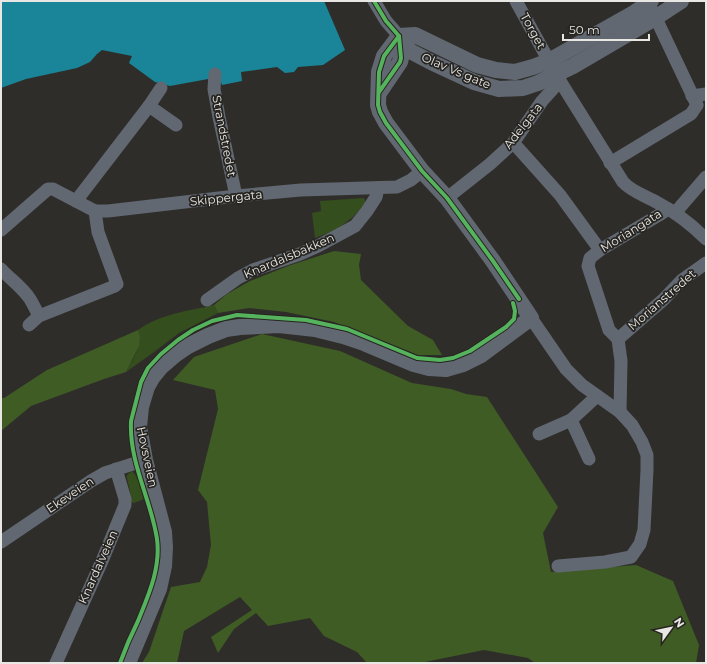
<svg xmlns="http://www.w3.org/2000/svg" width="707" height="664" font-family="Montserrat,sans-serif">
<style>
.green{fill:#354e1d}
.forest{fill:#3f5c24}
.water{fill:#1a8598}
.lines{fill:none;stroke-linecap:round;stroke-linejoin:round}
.minor{stroke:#616871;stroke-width:13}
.tertiary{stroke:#616871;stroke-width:16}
.cycleway-casing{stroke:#262420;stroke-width:6}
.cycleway{stroke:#56b35d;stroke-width:4}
.labels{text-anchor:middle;stroke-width:3.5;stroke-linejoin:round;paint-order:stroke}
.street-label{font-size:12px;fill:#e8e7e3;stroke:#262420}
</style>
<rect width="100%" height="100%" fill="#2f2d2a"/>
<g class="green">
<path d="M 364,198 L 365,200 L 365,204 L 353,217 L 336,230 L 315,238 L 312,213 L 321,211 L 320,201 Z"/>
<path d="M 214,305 L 218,313 L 179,333 L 154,352 L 126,372 C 133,358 143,346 138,330 C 160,314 188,311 214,305 Z"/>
<path d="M 132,471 C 139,478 141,489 144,497 L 144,499 L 134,503 L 131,502 L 130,491 L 127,478 L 127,475 Z"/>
</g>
<g class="forest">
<path d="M 334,251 L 361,254 L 359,265 L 361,280 L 408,326 L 433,340 L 442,355 L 418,355 L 334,322 L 286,312 L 249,308 L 218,313 L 214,305 L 227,294 L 250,281 L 288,266 Z"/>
<path d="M 138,330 L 140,337 L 139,346 L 126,372 L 104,379 L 31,406 L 1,431 L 1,398 L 4,398 L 47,370 Z"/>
<path d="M 262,334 L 340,351 L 412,383 L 451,389 L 466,394 L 487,397 L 558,507 L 543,533 L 551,572 L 636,565 L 673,581 L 699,645 L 696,663 L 535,663 L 528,658 L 484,650 L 420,663 L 367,663 L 357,652 L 324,636 L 310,618 L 268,626 L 256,613 L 234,629 L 218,653 L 211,637 L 252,610 L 240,597 L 184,631 L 177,663 L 142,663 L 149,652 L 171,587 L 200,582 L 207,567 L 211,545 L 207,502 L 198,490 L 218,409 L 215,390 L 173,380 L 194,357 Z"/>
</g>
<path class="water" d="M 1,1 L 324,1 L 345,50 L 323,65 L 298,67 L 294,72 L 285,73 L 277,67 L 241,72 L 242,81 L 222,85 L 219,77 L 170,86 L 155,82 L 129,63 L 132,56 L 102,50 L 97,54 L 90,62 L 77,68 L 26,79 L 1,88 Z"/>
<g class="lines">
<g class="minor">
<path d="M 374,1 L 386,21 L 399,36"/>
<path d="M 652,10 L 697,105"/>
<path d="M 215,74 L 214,89 L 219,117 L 236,196"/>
<path d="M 560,81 L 623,182 C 632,192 646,196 658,203 C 675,212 692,225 706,239"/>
<path d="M 692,96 L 706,94"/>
<path d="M 149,106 L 176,125"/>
<path d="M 513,143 L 518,148 L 560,195 L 600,250"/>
<path d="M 610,163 L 691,114 L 697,105"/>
<path d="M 447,198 L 490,164 L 513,143 L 542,101 L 560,81 L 516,1"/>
<path d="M 76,201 L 149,106 L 161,88"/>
<path d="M 675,213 L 706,177"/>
<path d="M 1,230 L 48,189 L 53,189 L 95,211 L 108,211 L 236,196 L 301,190 L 397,187 L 411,180 L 422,171"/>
<path d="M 1,269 C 10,279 22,287 30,299 C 33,304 36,310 39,316"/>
<path d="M 207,300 L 238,278 L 253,270 L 300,254 L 318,246 L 355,226 L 367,211 L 376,197 L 378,188"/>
<path d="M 531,318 L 566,369 L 582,385 L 620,412 L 632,425 L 642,442 L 647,455 L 647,470 L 644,530 L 640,544 L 631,557 L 605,562 L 558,566"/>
<path d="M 29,325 L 39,316 L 115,286 L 117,284 L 98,232 L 95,211"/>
<path d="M 618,339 L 663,300 L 682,280 L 706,263"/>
<path d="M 620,412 L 621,361 L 618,339 L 609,330 L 588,266 L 590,258 L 600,250 L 659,215 L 668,209"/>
<path d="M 571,420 L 589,459"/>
<path d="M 539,434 L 571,420 L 597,396"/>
<path d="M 1,542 L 91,481 L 105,473 L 145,460"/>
<path d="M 56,663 L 102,561 L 125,505 L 125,499 L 116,469"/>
</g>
<g class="tertiary">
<path d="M 399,36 L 410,51 L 431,62 L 474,82 L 499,89 L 523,88 L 538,83 L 573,66 L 655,18 L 681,1"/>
<path d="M 399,36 L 415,35 L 477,65 L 496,70 L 515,72 L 533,67 L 549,61 L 634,13 L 651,1"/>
<path d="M 379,93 L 400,62 L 401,58 L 399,36"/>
<path d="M 128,663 L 159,589 L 164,566 L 165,547 L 164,532 L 145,460 L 139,427 L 141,407 L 147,387 L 152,378 L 161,367 L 175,355 L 188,346 L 208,336 L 226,329 L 240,327 L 279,325 L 315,329 L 343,336 L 364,343 L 414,364 L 429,368 L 446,369 L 463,364 L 481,355 L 531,318 L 493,261 L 447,198 L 422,171 L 386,123 L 380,112 L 378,105 L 379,72 L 384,56 L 399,36"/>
</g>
<g class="cycleway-casing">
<g id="cycleway">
<path d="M 374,1 L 386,21 L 399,36 L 401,58 L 400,62 L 379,92"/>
<path d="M 399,36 L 384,56 L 379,72 L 378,105 L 380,112 L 386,123 L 422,171 L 447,198 L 493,261 L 519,299"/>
<path d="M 120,663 C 125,649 131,635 138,621 C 148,596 161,568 157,539 C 151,499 129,463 131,421 L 141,382 L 148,368 L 161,354 L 178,340 L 193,330 L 212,321 L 237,315 L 306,320 L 347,329 L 417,358 L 440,360 L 453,358 L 470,351 L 506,327 L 514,319 L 515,311 L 513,303"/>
</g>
</g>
<use href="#cycleway" class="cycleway"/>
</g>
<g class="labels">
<g class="street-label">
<text transform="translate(533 31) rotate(61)" y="4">Torget</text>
<text transform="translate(456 71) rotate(23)" y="4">Olav Vs gate</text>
<text transform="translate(523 126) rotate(-52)" y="4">Adelgata</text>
<text transform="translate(224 136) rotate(79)" y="4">Strandstredet</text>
<text transform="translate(226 198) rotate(-6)" y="4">Skippergata</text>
<text transform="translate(631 231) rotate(-32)" y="4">Moriangata</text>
<text transform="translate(289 256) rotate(-23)" y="4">Knardalsbakken</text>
<text transform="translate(662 300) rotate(-41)" y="4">Morianstredet</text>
<text transform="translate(147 457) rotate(78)" y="4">Hovsveien</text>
<text transform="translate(70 495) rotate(-34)" y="4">Ekeveien</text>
<text transform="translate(98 567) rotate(-66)" y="4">Knardalveien</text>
</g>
</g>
<rect width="707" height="664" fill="none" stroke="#e8e7e3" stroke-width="4"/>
<g transform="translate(671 628) rotate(57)" stroke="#262420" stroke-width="3" paint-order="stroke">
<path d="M0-3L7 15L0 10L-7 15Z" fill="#e8e7e3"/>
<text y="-6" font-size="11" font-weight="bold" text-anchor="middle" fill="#e8e7e3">N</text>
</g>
<path d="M563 34v6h86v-6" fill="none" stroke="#e8e7e3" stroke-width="2"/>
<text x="569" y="34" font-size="12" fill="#e8e7e3" stroke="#262420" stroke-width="3" paint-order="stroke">50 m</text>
</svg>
